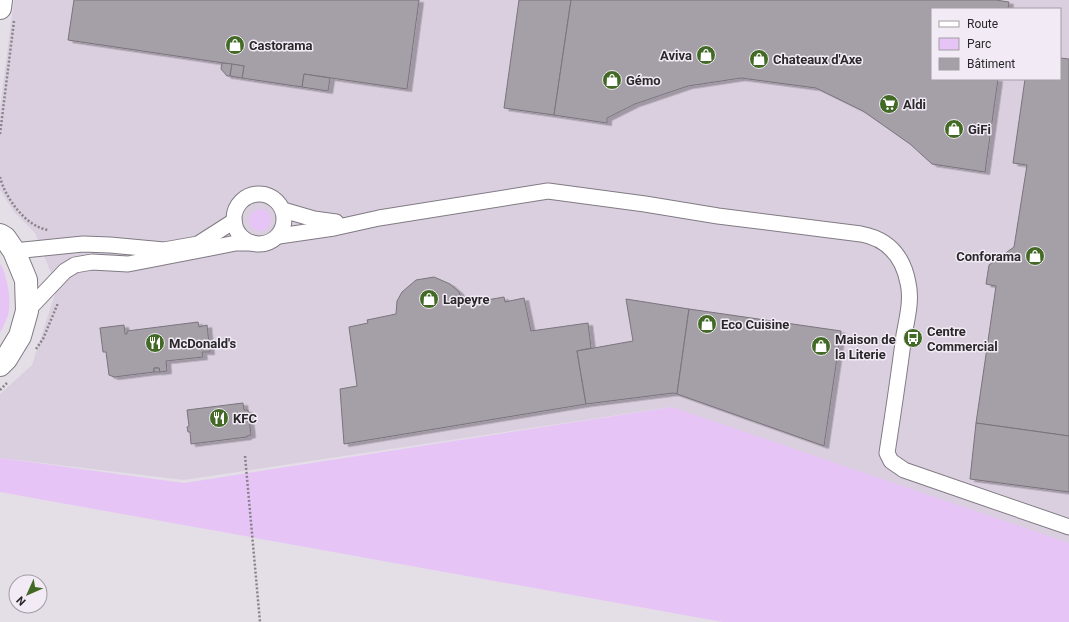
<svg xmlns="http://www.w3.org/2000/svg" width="1069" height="622" font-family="Roboto,sans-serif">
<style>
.built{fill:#dacfdf;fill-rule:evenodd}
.green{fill:#e6c4f6}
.building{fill:#a59fa8;stroke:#7a747d;filter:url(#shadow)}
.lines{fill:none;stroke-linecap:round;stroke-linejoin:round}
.minor-casing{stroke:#807b83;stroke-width:17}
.primary-casing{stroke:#807b83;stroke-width:24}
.path{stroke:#878389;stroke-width:2.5;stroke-dasharray:2 2;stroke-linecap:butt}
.minor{stroke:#fff;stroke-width:15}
.primary{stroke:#fff;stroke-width:22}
.labels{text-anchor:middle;stroke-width:3;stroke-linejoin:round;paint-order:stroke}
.poi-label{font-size:13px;font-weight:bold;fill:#29272a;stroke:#f2ebf5;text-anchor:start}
</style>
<defs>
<filter id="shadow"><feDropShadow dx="4.5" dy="2.5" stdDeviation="0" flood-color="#0004"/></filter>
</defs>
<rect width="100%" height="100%" fill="#e4dee7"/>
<path class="built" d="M 14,0 L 1069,0 L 1069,544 L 672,407 L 184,480 L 0,458 L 0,394 L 32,365 L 57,288 L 35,233 L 14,212 L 0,190 L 0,108 ZM 932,9 L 1060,9 L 1060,79 L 932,79 Z"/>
<g class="green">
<circle cx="260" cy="220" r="11"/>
<path d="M 0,263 C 7,275 12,302 8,315 C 6,321 3,327 0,333 Z"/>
<path d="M 672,407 L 1069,543 L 1069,622 L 723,622 L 0,492 L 0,458 L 184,483 Z"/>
</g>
<g class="building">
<path d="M 74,0 L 419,0 L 407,89 L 304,74 L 302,87 L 242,78 L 244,66 L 68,40 Z"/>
<path d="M 519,0 L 571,0 L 554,115 L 504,108 Z"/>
<path d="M 571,0 L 996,0 L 1009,2 L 1008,9 L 932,9 L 932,79 L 998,79 L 985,172 L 932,164 L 910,144 L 863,111 L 816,88 L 741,78 L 688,86 L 635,104 L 607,118 L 607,123 L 554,115 Z"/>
<path d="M 1060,58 L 1069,59 L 1069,436 L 976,423 L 996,286 L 986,284 L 989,265 L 1014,247 L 1027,165 L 1013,163 L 1025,79 L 1060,79 Z"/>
<path d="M 222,63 L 232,64 L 230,76 L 227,76 L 221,69 Z"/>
<path d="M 232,64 L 244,66 L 242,78 L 230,76 Z"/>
<path d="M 304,74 L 330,78 L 328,91 L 302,87 Z"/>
<path d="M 434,277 L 450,284 L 459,292 L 464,304 L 504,297 L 505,302 L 524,298 L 531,331 L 588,323 L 591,348 L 577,351 L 586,404 L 344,444 L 340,389 L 357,386 L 349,327 L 368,323 L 367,320 L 396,314 L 397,301 L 402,292 L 416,280 Z"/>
<path d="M 626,299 L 689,309 L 677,394 L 673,393 L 586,404 L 577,351 L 633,341 Z"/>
<path d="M 689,309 L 841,331 L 824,446 L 677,394 Z"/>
<path d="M 198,322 L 199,327 L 207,325 L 210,352 L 202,352 L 203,357 L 166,361 L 167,371 L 160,372 L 159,368 L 154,368 L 154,372 L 114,377 L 109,375 L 106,352 L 103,352 L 100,328 L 124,325 L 125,334 L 127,334 L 127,331 Z"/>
<path d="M 154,368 L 159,368 L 160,372 L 154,372 Z"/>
<path d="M 243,403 L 244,410 L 248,410 L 251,435 L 247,436 L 247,437 L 191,444 L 190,432 L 188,432 L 187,427 L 189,426 L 187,410 Z"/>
<path d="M 976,423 L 1069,436 L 1069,492 L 970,479 Z"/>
</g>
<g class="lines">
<g class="minor-casing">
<g id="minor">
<circle cx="259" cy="219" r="25"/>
<path d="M 283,210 L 314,219 L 336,222"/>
<path d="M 279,236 L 334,228 L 379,218 L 548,191 L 645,204 L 718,216 L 861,234 C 888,239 903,256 908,283 C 912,299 907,319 904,335 C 899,374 893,414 887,453 L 891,461 L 904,470 L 1069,527"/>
<path d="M 14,251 L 83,244 L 110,245 L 164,250 L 198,244 L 234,221"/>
<path d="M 27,311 L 65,271 L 75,265 L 92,262 L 128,264 L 236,243 L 253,243"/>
</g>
</g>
<g class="primary-casing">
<g id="primary">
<path d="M 0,8 L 1,0"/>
<path d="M 0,235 L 5,238 L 14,251 L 26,280 L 27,311 L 20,336 L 6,359 L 0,365"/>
</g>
</g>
<g class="path">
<path d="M 0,134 L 14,21"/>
<path d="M 0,177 C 5,198 27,228 49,230"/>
<path d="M 36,349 L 43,339 L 58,303"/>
<path d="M 0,390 L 7,383"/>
<path d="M 245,456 L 260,622"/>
</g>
<use href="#minor" class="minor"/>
<use href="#primary" class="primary"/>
</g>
<defs>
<g id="shop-disc" transform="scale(1)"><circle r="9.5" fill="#426a25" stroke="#f2ebf5"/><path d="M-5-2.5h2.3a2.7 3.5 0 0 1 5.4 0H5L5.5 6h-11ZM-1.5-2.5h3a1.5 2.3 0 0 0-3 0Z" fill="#fff"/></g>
<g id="supermarket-disc" transform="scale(1)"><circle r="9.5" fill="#426a25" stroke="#f2ebf5"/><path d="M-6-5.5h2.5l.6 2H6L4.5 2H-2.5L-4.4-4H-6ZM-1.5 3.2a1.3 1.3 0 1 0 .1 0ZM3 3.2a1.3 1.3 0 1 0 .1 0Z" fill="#fff"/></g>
<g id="bus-disc" transform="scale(1)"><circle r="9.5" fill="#426a25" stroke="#f2ebf5"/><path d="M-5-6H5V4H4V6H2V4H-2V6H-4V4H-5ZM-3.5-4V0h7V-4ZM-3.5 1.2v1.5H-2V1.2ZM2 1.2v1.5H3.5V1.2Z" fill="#fff"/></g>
<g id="restaurant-disc" transform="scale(1)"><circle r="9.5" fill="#426a25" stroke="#f2ebf5"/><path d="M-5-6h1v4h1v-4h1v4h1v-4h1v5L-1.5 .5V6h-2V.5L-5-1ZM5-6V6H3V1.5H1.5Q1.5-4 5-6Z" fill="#fff"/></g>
</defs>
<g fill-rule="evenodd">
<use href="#shop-disc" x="235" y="45"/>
<use href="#shop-disc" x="706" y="55"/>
<use href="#shop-disc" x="759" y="59"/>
<use href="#shop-disc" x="612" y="80"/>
<use href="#supermarket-disc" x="889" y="104"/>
<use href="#shop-disc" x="954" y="129"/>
<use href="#shop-disc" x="1035" y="256"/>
<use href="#shop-disc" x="429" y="299"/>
<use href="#shop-disc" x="707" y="324"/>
<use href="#bus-disc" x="913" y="338"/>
<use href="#restaurant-disc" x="155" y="343"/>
<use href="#shop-disc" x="821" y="346"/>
<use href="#restaurant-disc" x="219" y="418"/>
</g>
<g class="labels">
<g class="poi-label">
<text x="249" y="50">Castorama</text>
<text x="692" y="60" text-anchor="end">Aviva</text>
<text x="773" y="64">Chateaux d'Axe</text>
<text x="626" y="85">Gémo</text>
<text x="903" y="109">Aldi</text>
<text x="968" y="134">GiFi</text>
<text x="1021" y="261" text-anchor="end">Conforama</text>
<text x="443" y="304">Lapeyre</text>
<text x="721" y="329">Eco Cuisine</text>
<text x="927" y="336">Centre<tspan x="927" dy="15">Commercial</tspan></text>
<text x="835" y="344">Maison de<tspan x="835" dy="15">la Literie</tspan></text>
<text x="169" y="348">McDonald's</text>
<text x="233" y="423">KFC</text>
</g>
</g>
<rect x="931" y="8" width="130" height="72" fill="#f2ebf5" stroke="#a29da4"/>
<rect x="939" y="21" width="20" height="6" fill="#ffffff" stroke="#a29da4"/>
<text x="967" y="28" font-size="12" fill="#29272a">Route</text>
<rect x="939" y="38" width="20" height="12" fill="#e6c4f6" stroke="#a29da4"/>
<text x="967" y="48" font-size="12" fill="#29272a">Parc</text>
<rect x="939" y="58" width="20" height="12" fill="#a59fa8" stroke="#a29da4"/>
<text x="967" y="68" font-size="12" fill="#29272a">Bâtiment</text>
<g transform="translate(28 594) rotate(225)"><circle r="19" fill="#f2ebf5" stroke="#a29da4"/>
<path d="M0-3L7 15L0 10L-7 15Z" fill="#426a25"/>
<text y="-6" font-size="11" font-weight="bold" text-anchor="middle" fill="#29272a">N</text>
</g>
</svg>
